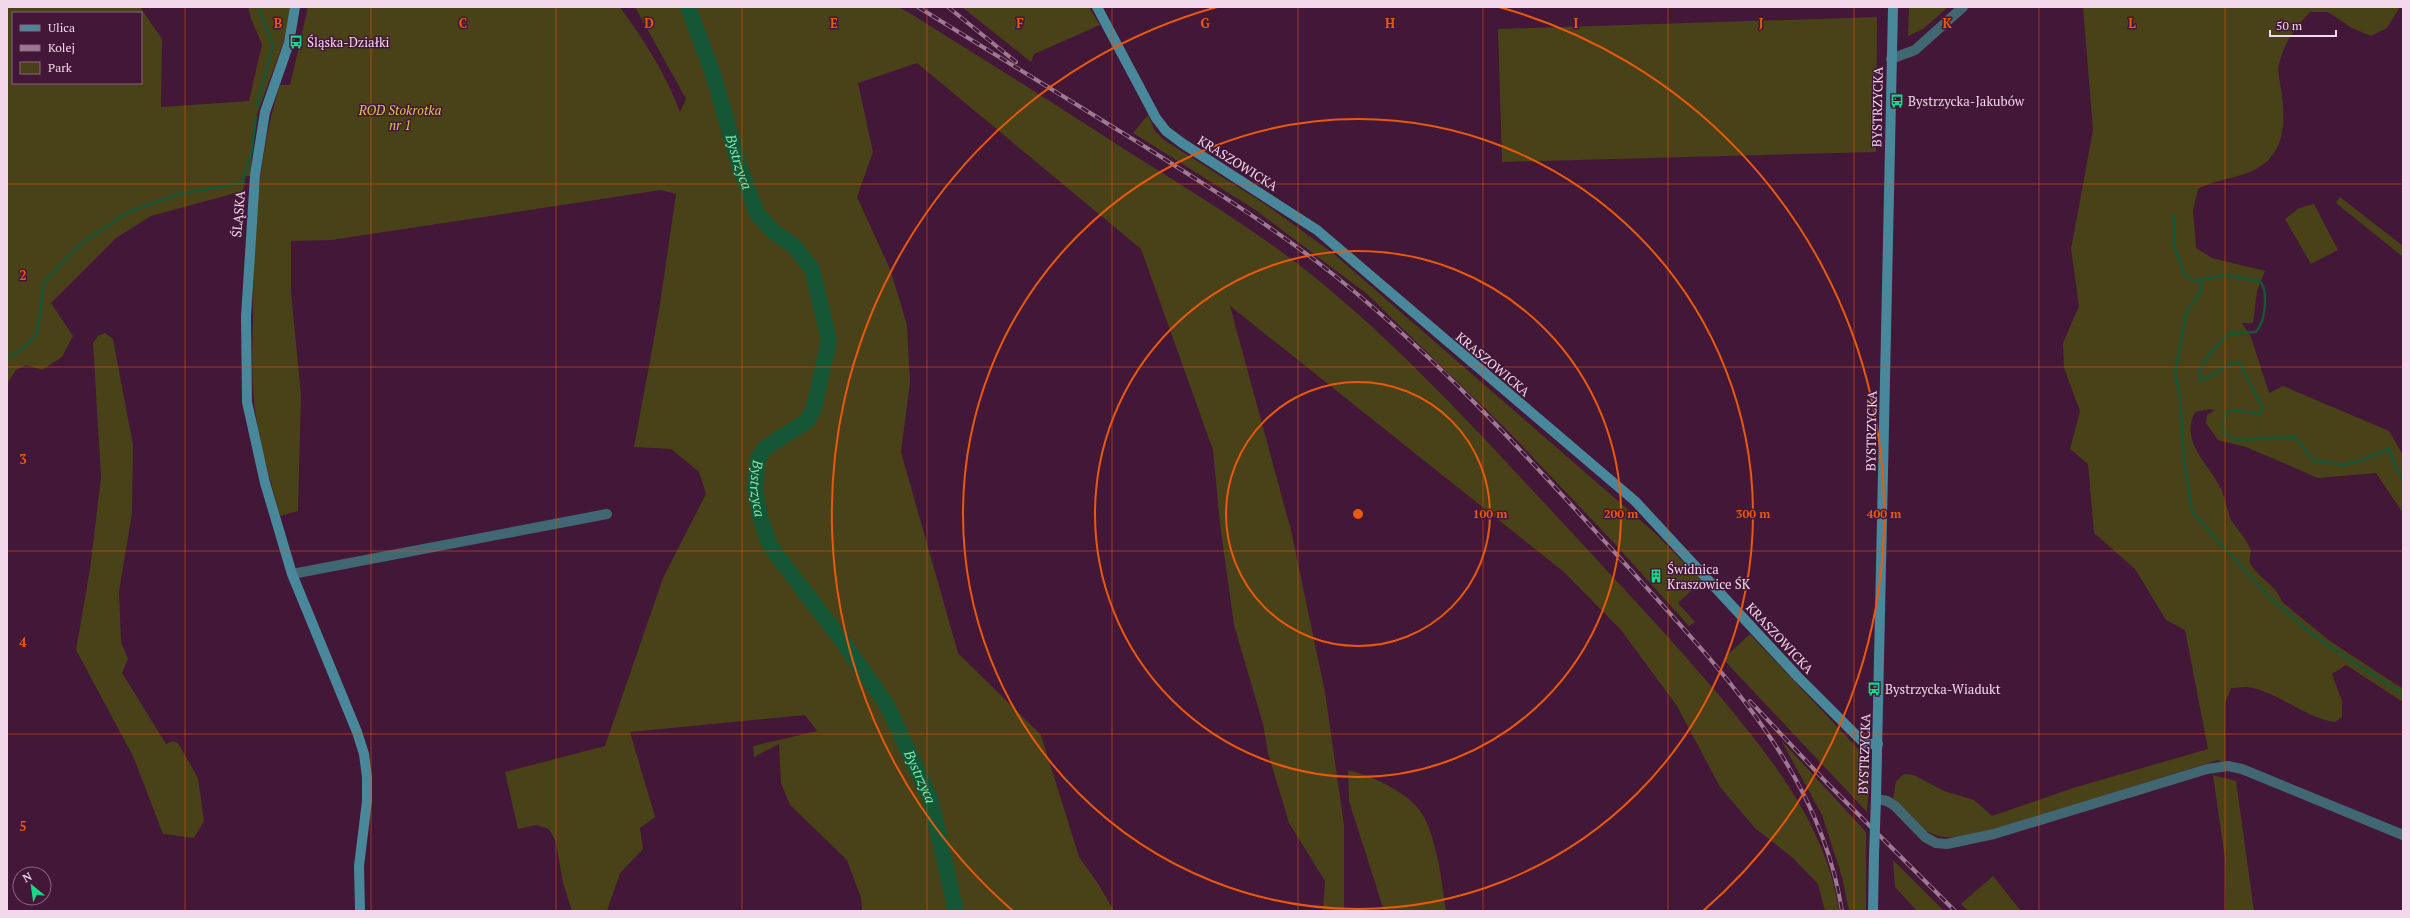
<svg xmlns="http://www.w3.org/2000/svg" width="2410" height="918" font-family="'PT Serif',serif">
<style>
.green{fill:#494117;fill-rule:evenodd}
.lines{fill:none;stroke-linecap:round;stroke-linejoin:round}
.stream{stroke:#155637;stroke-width:2.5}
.river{stroke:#155637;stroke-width:16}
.street{stroke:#406772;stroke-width:10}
.secondary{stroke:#48889a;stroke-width:10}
.rail-casing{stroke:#9d7993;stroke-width:4}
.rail{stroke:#431738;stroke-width:2.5;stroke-dasharray:8;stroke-linecap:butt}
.secondary-bridge{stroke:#48889a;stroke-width:10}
.grid{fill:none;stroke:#e8590c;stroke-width:1;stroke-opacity:0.55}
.ring{fill:none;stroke:#e8590c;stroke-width:2}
.labels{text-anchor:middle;stroke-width:3;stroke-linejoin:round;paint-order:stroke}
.poi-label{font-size:13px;fill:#f3d7ea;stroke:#431738;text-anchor:start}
.street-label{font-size:13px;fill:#f3d7ea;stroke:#431738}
.park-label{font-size:13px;font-style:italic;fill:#dcc554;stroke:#431738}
.water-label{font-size:14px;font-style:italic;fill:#7cebae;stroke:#431738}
.grid-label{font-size:13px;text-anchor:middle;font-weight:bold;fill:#e8590c;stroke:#431738;stroke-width:3;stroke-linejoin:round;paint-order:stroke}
.centre{fill:#e8590c;stroke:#431738;stroke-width:2}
.ring-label{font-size:12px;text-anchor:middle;font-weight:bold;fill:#e8590c;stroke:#431738;stroke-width:3;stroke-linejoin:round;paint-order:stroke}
</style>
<rect width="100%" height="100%" fill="#431738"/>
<g class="green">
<path d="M 7,7 L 140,7 L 162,39 L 161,107 L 249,101 L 262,44 L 251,19 L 248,7 L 291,7 L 287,33 L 256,117 L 250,176 L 246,176 L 243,191 L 151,216 L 116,238 L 51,303 L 73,336 L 62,357 L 42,370 L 26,365 L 16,370 L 7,384 ZM 13,13 L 141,13 L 141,83 L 13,83 Z"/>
<path d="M 308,7 L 620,7 C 644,40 666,74 680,112 L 686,99 L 635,7 L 898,7 L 908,12 C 983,59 1058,106 1132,154 C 1188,189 1245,224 1298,264 C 1401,344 1487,442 1576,537 C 1624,589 1672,640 1718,694 C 1771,757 1827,827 1839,911 L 1825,911 L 1818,884 L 1793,858 L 1755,828 L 1720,787 L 1677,706 L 1621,630 L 1564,572 L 1230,306 L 1291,530 L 1325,692 L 1344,825 L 1344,911 L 1323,911 L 1325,881 L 1289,823 L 1268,753 L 1263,724 L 1234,625 L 1220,524 L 1213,450 L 1141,249 L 917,63 L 858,83 L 873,152 L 857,197 L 890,269 L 907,325 L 910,382 L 901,452 L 958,653 L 1041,735 L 1079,857 L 1097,882 L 1114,911 L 862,911 L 861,898 L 847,860 L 790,805 L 781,783 L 779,744 L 754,757 L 753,746 L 817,731 L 805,715 L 630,732 L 655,817 L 640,828 L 643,849 L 620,873 L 607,911 L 572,911 L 563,883 L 556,842 L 549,829 L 536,825 L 518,829 L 505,772 L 605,746 L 663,578 L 706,494 L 699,472 L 671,449 L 634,447 L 659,311 L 676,194 L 661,190 L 331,240 L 291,241 L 291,292 L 301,395 L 298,511 L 280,516 C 271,483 261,450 256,416 C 251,385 252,354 253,322 C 253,250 257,153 280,85 L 290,85 Z"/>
<path d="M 962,7 L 1089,7 L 1100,25 L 1034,54 L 1031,62 Z"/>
<path d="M 1909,7 L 1948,7 L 1923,29 L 1908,36 Z"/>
<path d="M 2083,7 L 2400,7 L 2387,28 L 2371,36 L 2352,28 L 2328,12 L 2310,12 C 2294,29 2285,41 2279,64 C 2277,71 2280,81 2281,88 C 2285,116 2287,149 2261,166 C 2242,179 2218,178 2198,189 L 2193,211 L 2196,248 L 2212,258 L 2265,271 L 2257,291 L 2253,323 L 2242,323 L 2251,337 L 2269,393 L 2283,386 L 2389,431 L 2403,455 L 2403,513 L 2376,473 L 2318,478 L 2246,447 L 2218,440 L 2206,423 L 2207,415 L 2215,410 L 2209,409 L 2195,412 C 2180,441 2207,462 2219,485 C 2225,496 2227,511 2231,520 C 2237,529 2245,537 2250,548 C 2252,553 2248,560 2251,565 C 2260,579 2278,587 2282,602 L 2330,641 L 2403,689 L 2403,702 L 2346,665 L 2332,674 L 2342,701 L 2342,717 L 2335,722 C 2306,718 2282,695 2253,688 C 2246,686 2238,688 2231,688 L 2225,704 L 2225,764 L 2218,760 L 1971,837 C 1928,841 1920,829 1893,799 L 1896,781 L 1904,774 L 1914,775 L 1944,791 L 1974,800 L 1992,816 L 2073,788 L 2208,749 L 2185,630 L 2166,620 L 2135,569 L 2094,533 L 2088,464 L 2070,449 L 2080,411 L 2064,368 L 2063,343 L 2079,306 L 2071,249 L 2093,130 Z"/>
<path d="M 1877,17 L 1876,152 L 1502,162 L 1498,29 Z"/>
<path d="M 1148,115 L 1155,131 L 1164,140 L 1265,204 L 1334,254 L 1655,533 L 1702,581 L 1678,603 L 1695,622 L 1689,626 L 1614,543 L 1506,429 L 1367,294 L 1254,209 L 1133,133 Z"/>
<path d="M 2340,197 L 2403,246 L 2403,257 L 2336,203 Z"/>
<path d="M 2314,204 L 2338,250 L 2311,264 L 2285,219 L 2299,208 Z"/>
<path d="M 105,333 L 113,339 L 133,445 L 132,513 L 119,591 L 121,642 L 128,659 L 122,673 L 166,744 L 173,741 L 178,743 L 198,778 L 204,821 L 194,838 L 163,834 L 133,756 L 76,650 L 90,569 L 101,477 L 93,343 L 98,336 Z"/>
<path d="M 1750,634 L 1860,751 L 1870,773 L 1867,812 L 1723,659 Z"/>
<path d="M 1781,740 L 1866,832 L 1866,911 L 1849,911 L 1842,877 L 1822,815 Z"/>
<path d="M 1348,770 C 1371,776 1399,788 1416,806 C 1436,826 1442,883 1446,911 L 1384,911 L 1349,801 Z"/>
<path d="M 2213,775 L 2236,781 L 2254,911 L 2226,911 L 2225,859 Z"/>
<path d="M 1893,860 L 1944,911 L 1917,911 L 1895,887 Z"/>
<path d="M 1993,876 L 2021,911 L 1968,911 L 1961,904 Z"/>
</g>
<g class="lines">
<g class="stream">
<path d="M 257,107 L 273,45 L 258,7"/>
<path d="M 2174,215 L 2174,246 L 2185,276 L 2195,281 L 2225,275 L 2260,281 C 2269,292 2265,322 2256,332 L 2228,334 C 2218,346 2196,364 2200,380 C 2216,378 2224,362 2240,363 L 2263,410 L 2259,414 L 2233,410 L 2226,412 L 2223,427 L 2226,435 L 2236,440 L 2295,437 L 2313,460 L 2344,465 L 2362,460 L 2389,449 L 2397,470 L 2403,478"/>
<path d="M 2202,279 L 2201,291 L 2186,313 L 2175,373 L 2180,395 L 2184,459 L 2192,512 L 2271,599 L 2321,641 L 2403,694"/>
<path d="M 7,358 L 24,348 L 37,334 L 44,283 L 78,246 L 128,212 L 179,194 L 242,183 L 252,150 L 256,117"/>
</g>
<path class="river" id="s1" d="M 688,7 L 713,74 L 740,168 L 757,214 L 774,232 L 793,245 L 812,269 L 829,340 L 814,408 L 807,421 L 765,448 L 758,459 L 755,488 L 760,517 L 770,546 L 843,642 L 887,705 L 930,798 L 956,911"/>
<g class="street">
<path d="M 1891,59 L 1915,50 L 1963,7"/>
<path d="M 292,574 L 607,514"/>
<path d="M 1876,799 L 1887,801 L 1895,806 L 1925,837 L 1936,843 L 1947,844 L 1994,834 L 2207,769 L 2228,766 L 2242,769 L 2403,835"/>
</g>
<g class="secondary">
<path d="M 295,7 L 289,43 L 265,112 L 255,175 L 246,317 L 247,402 L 265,483 L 292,574 L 357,732 L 364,754 L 367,777 L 367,801 L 359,866 L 360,911"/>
<path d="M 1097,7 L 1156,118 L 1166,131 L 1182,143 L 1317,230 L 1635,501 L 1798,677 L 1865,744 L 1878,744"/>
<path d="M 1876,799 L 1893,7"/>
<path d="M 1873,911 L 1874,855"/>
</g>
<g class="rail-casing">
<g id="rail">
<path d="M 918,7 C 992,52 1065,98 1139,143 C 1199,181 1259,218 1316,261 C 1435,352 1536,466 1637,577 C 1726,675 1821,775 1842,911"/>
<path d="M 948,7 L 1016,62"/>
<path d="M 1750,701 L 1826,782 L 1955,911"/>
</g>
</g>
<use href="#rail" class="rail"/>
<path class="secondary-bridge" d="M 1874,855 L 1876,799"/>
</g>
<path class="grid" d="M 185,7 L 185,911M 371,7 L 371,911M 556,7 L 556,911M 742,7 L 742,911M 927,7 L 927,911M 1112,7 L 1112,911M 1298,7 L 1298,911M 1483,7 L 1483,911M 1668,7 L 1668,911M 1854,7 L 1854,911M 2039,7 L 2039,911M 2225,7 L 2225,911M 7,184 L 2403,184M 7,367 L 2403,367M 7,551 L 2403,551M 7,734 L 2403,734"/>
<g class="ring">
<circle cx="1358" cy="514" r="132"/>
<circle cx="1358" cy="514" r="263"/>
<circle cx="1358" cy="514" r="395"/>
<path d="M1013 911A526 526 0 0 1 1217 7M1499 7A526 526 0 0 1 1703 911"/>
</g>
<defs>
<g id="bus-bare" transform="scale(1.08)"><path d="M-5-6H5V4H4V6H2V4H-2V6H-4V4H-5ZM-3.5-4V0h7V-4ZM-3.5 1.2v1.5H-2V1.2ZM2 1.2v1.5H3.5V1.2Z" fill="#14d989" stroke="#431738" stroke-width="2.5" paint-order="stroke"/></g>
<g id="building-bare" transform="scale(1.08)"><path d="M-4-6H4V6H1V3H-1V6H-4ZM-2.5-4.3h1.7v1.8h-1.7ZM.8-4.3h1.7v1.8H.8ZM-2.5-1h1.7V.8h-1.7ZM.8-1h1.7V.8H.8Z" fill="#14d989" stroke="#431738" stroke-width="2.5" paint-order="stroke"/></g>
</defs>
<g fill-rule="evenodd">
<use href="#bus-bare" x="296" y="42"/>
<use href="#bus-bare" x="1897" y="101"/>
<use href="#building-bare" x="1656" y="576"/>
<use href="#bus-bare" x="1874" y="689"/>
</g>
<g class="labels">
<g class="poi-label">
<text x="307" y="47">Śląska-Działki</text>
<text x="1908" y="106">Bystrzycka-Jakubów</text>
<text x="1667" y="574">Świdnica<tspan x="1667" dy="15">Kraszowice ŚK</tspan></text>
<text x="1885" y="694">Bystrzycka-Wiadukt</text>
</g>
<g class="street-label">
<text transform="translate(1877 107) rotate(-89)" y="5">BYSTRZYCKA</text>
<text transform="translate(1238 163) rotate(32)" y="5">KRASZOWICKA</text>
<text transform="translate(238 214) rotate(-85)" y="5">ŚLĄSKA</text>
<text transform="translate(1493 364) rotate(40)" y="5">KRASZOWICKA</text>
<text transform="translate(1871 431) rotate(-89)" y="5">BYSTRZYCKA</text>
<text transform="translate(1780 638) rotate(47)" y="5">KRASZOWICKA</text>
<text transform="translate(1864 754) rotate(-88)" y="5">BYSTRZYCKA</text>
</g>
<g class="park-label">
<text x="400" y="115">ROD Stokrotka<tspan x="400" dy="15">nr 1</tspan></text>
</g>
<g class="water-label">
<text dy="5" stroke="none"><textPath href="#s1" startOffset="163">Bystrzyca</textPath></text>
<text dy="5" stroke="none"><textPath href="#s1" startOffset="547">Bystrzyca</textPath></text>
<text dy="5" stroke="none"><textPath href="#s1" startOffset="883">Bystrzyca</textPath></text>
</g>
</g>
<g class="grid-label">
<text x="278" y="28">B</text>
<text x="463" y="28">C</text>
<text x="649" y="28">D</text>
<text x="834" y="28">E</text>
<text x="1020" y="28">F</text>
<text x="1205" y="28">G</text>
<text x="1390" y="28">H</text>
<text x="1576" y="28">I</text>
<text x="1761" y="28">J</text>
<text x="1947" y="28">K</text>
<text x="2132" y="28">L</text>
<text x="23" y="280">2</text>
<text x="23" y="464">3</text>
<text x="23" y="647">4</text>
<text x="23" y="831">5</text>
</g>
<circle cx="1358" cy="514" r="6" class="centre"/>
<g class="ring-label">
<text x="1490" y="518">100 m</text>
<text x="1621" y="518">200 m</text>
<text x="1753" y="518">300 m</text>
<text x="1884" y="518">400 m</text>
</g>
<rect width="2410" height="918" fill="none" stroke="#f3d7ea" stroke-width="16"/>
<rect x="12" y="12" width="130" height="72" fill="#431738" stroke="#89647f"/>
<rect x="20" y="25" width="20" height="6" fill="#48889a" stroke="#89647f"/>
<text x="48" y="32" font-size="12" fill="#f3d7ea">Ulica</text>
<rect x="20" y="45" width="20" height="6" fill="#9d7993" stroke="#89647f"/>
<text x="48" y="52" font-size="12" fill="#f3d7ea">Kolej</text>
<rect x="20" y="62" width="20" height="12" fill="#494117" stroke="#89647f"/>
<text x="48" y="72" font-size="12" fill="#f3d7ea">Park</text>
<g transform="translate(32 886) rotate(331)"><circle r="19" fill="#431738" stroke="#89647f"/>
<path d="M0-3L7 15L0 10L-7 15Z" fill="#14d989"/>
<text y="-6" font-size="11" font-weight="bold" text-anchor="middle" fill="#f3d7ea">N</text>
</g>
<path d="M2270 30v6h66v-6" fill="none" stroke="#f3d7ea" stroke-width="2"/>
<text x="2276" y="30" font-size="12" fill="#f3d7ea" stroke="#431738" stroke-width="3" paint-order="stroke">50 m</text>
</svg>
